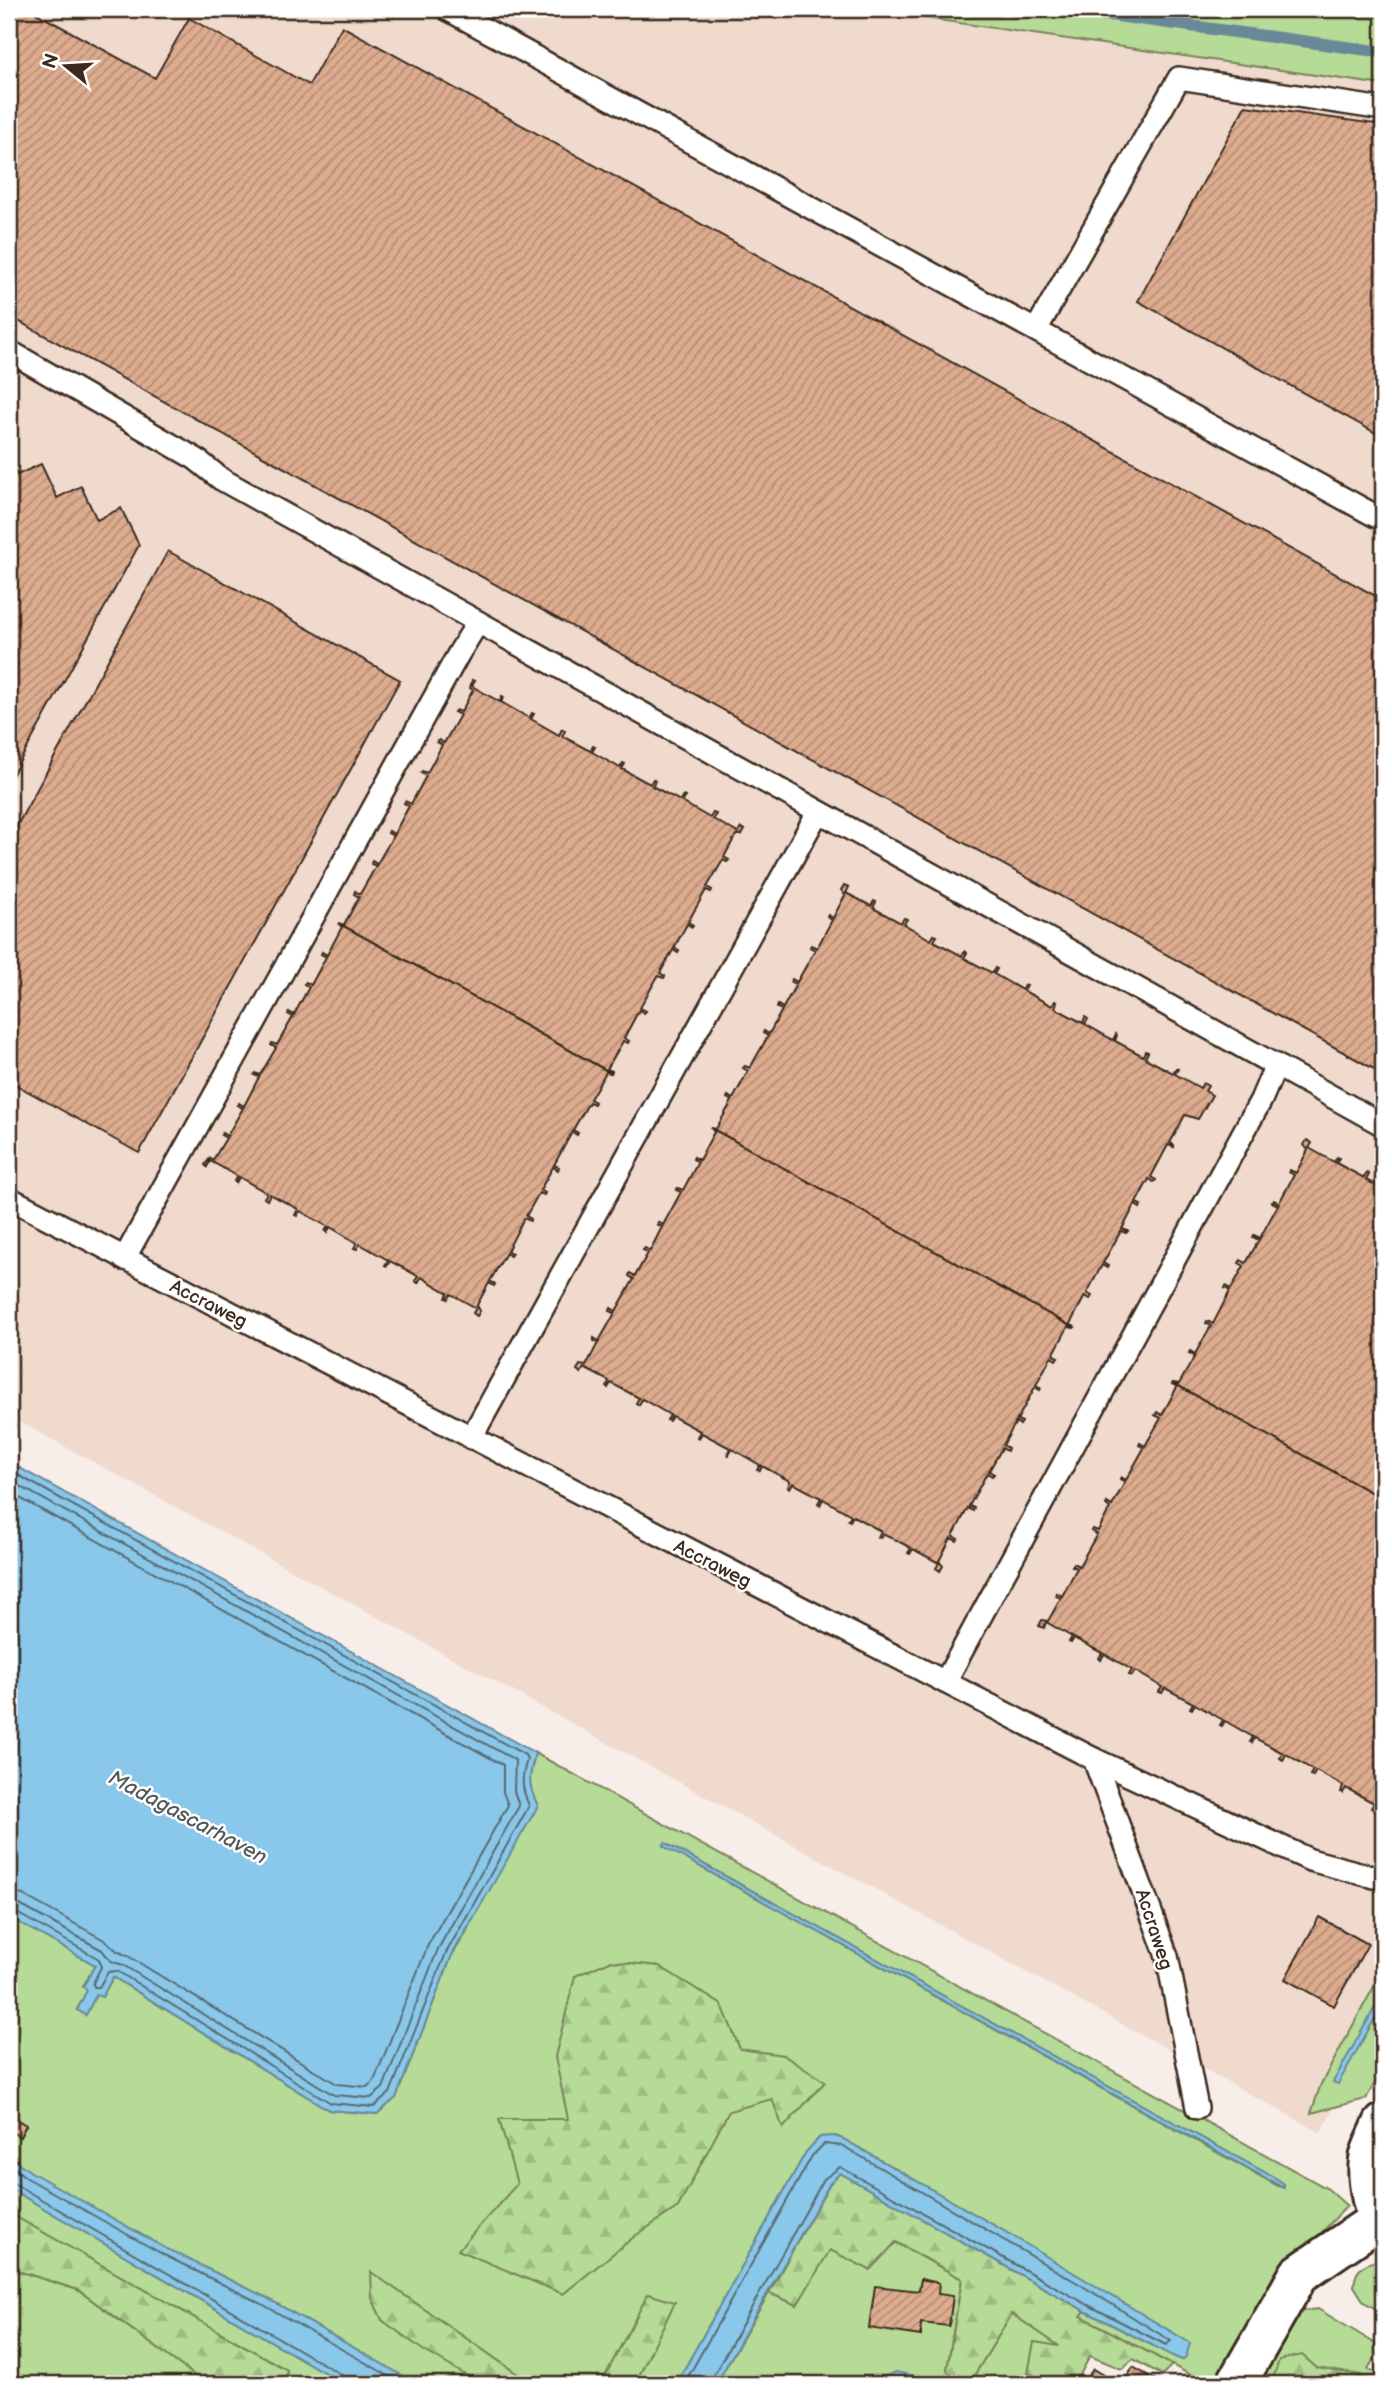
<svg xmlns="http://www.w3.org/2000/svg" width="1392" height="2393" font-family="'Balsamiq Sans',sans-serif">
<style>
.built{fill:#f0dace}
.green{fill:#b5db96;stroke:#78825a;stroke-width:2;fill-rule:evenodd}
.forest{fill:url(#forest-firs);stroke:#78825a;stroke-width:2}
.water{fill:#89c8ea;stroke:#6a8998;stroke-width:2}
.lines{fill:none;stroke-linecap:round;stroke-linejoin:round}
.shore{stroke:#5a6970;stroke-width:2}
.stream{stroke:#6a8998;stroke-width:12}
.building{fill:url(#building-hatch);stroke:#3b2a1e;stroke-width:2}
.lane-casing{stroke:#3b2a1e;stroke-width:26}
.street-casing{stroke:#3b2a1e;stroke-width:44}
.lane{stroke:#fff;stroke-width:21}
.street{stroke:#fff;stroke-width:38}
.labels{text-anchor:middle;stroke-width:5;stroke-linejoin:round;paint-order:stroke}
.street-label{font-size:19px;fill:#3b2a1e;stroke:#fff}
.water-label{font-size:21px;font-style:italic;fill:#52595b;stroke:#fff}
</style>
<defs>
<pattern id="forest-firs" width="22" height="20" patternUnits="userSpaceOnUse" patternTransform="scale(1.75)"><rect width="22" height="20" fill="#b5db96"/><path d="M5 1l3.5 6h-7zM16 11l3.5 6h-7z" fill="#9dbc81"/></pattern>
<pattern id="building-hatch" width="6" height="6" patternUnits="userSpaceOnUse" patternTransform="scale(1.75)"><rect width="6" height="6" fill="#ddac8f"/><path d="M-1 1l2-2M0 6l6-6M5 7l2-2" fill="none" stroke="#b48c74"/></pattern>
</defs>
<rect width="100%" height="100%" fill="#f8eee9"/>
<filter id="ink" filterUnits="userSpaceOnUse"><feTurbulence type="fractalNoise" baseFrequency=".0143" numOctaves="2"/><feDisplacementMap in="SourceGraphic" scale="14" xChannelSelector="R" yChannelSelector="G"/><feConvolveMatrix kernelMatrix="1 2 1 2 8 2 1 2 1" color-interpolation-filters="sRGB"/></filter>
<g filter="url(#ink)">
<path class="built" d="M 9,9 L 1271,9 L 1383,25 L 1383,2015 L 1321,2133 L 9,1416 Z"/>
<g class="green">
<path d="M 849,9 L 1383,9 L 1383,85 L 918,17 Z"/>
<path d="M 535,1753 L 1328,2189 L 1347,2206 L 1297,2258 L 1217,2384 L 1207,2384 L 1081,2316 L 1085,2311 L 1177,2358 L 1011,2235 L 845,2140 L 835,2136 L 820,2137 L 806,2152 L 676,2384 L 417,2384 L 265,2297 L 167,2249 L 30,2172 L 9,2156 L 14,2147 L 9,2144 L 9,1917 L 95,1965 L 83,1986 L 88,1990 L 77,2009 L 85,2015 L 96,1994 L 102,1996 L 113,1977 L 329,2110 L 377,2114 L 396,2098 L 452,1955 L 465,1935 L 529,1789 L 529,1781 ZM 665,1843 L 1277,2179 L 1284,2184 L 1284,2187 L 1278,2186 L 699,1866 L 664,1846 Z"/>
<path d="M 1383,1970 L 1383,2068 L 1366,2099 L 1311,2113 L 1321,2084 Z"/>
<path d="M 9,2188 L 344,2384 L 285,2384 L 287,2370 L 9,2213 Z"/>
<path d="M 895,2242 L 962,2279 L 947,2369 L 958,2384 L 716,2384 L 769,2293 L 797,2305 L 830,2249 Z"/>
<path d="M 1376,2261 L 1383,2262 L 1383,2313 L 1364,2302 L 1354,2286 C 1355,2271 1362,2264 1376,2261 Z"/>
<path d="M 9,2268 L 78,2290 L 206,2384 L 9,2384 Z"/>
<path d="M 1318,2309 L 1381,2347 L 1368,2369 L 1383,2378 L 1383,2384 L 1248,2384 L 1291,2317 L 1301,2311 Z"/>
<path d="M 1012,2314 L 1061,2347 L 1034,2343 L 1044,2380 L 1042,2384 L 989,2384 L 975,2374 Z"/>
</g>
<g class="forest">
<path d="M 610,1961 L 659,1966 L 722,2005 L 740,2049 L 783,2055 L 825,2082 L 783,2128 L 772,2099 L 729,2111 L 678,2207 L 635,2236 L 563,2294 L 458,2250 L 517,2184 L 499,2119 L 568,2119 L 555,2057 L 575,1976 Z"/>
<path d="M 840,2173 L 1085,2311 L 1081,2316 L 1172,2365 L 1162,2375 L 1133,2359 L 1122,2369 L 1090,2356 L 1075,2384 L 1046,2384 L 1044,2380 L 1028,2373 L 1034,2342 L 1059,2346 L 1012,2314 L 975,2374 L 989,2384 L 958,2384 L 947,2370 L 962,2279 L 896,2242 L 870,2270 L 830,2250 L 797,2305 L 769,2293 L 830,2183 Z"/>
<path d="M 9,2213 L 287,2370 L 285,2384 L 206,2384 L 78,2290 L 9,2268 Z"/>
<path d="M 371,2272 L 532,2384 L 481,2384 L 423,2350 L 382,2320 L 372,2298 Z"/>
<path d="M 648,2294 L 675,2302 L 635,2384 L 601,2384 Z"/>
<path d="M 1302,2355 L 1317,2368 L 1361,2375 L 1356,2384 L 1274,2384 L 1272,2382 L 1279,2360 Z"/>
</g>
<g class="water">
<path d="M 9,1462 L 535,1753 C 529,1777 527,1784 538,1806 L 452,1955 L 396,2098 L 377,2114 L 329,2110 L 113,1977 L 102,1997 L 96,1995 L 86,2015 L 77,2010 L 87,1990 L 83,1987 L 95,1965 L 9,1917 Z"/>
<path d="M 665,1843 L 1277,2179 L 1284,2184 L 1284,2188 L 699,1866 L 663,1846 Z"/>
<path d="M 1383,1993 L 1383,2004 L 1338,2084 L 1333,2082 Z"/>
<path d="M 835,2136 L 845,2140 L 1011,2235 L 1190,2343 L 1186,2357 L 1182,2360 L 1177,2358 L 1085,2311 L 840,2173 L 830,2183 L 716,2384 L 676,2384 L 806,2152 L 820,2137 Z"/>
<path d="M 9,2144 L 14,2147 L 9,2156 L 31,2172 L 167,2249 L 265,2297 L 417,2384 L 344,2384 L 9,2188 Z"/>
<path d="M 896,2372 L 923,2378 L 932,2384 L 880,2384 L 888,2375 Z"/>
</g>
<g class="lines">
<g class="shore">
<path d="M 9,1470 L 525,1755 L 527,1759 C 521,1780 521,1786 529,1806 L 446,1953 L 390,2093 L 374,2107 L 331,2103 L 117,1971 L 108,1972 L 99,1987 L 94,1987 L 93,1983 L 101,1967 L 99,1959 L 15,1912 L 9,1911"/>
<path d="M 9,1480 L 515,1760 L 514,1791 L 519,1806 L 438,1949 L 383,2088 L 371,2098 L 334,2095 L 123,1965 L 111,1961 L 102,1950 L 18,1904 L 9,1902"/>
<path d="M 9,1492 L 503,1765 L 503,1792 L 508,1805 L 428,1945 L 374,2081 L 367,2087 L 337,2084 L 128,1956 L 117,1951 L 106,1941 L 23,1895 L 9,1892"/>
<path d="M 9,2164 L 27,2178 L 164,2255 L 262,2304 L 403,2384"/>
<path d="M 9,2183 L 15,2184 L 342,2375 L 346,2384"/>
<path d="M 684,2384 L 812,2156 L 824,2144 L 843,2146 L 1081,2285 L 1171,2341 L 1166,2345 L 1088,2305 L 840,2167 L 824,2179 L 712,2378 L 711,2384"/>
</g>
<path class="stream" d="M 1065,9 L 1383,52"/>
</g>
<g class="building">
<path d="M 9,9 L 38,9 L 36,13 L 155,78 L 189,18 L 309,85 L 342,26 L 1383,600 L 1383,1074 L 9,316 Z"/>
<path d="M 1245,106 L 1383,125 L 1383,437 L 1138,301 Z"/>
<path d="M 9,459 L 17,475 L 41,464 L 57,498 L 81,486 L 97,520 L 121,508 L 139,545 L 9,781 Z"/>
<path d="M 168,551 L 400,680 L 139,1153 L 9,1081 L 9,840 Z"/>
<path d="M 472,680 L 475,681 L 472,686 L 500,702 L 502,696 L 504,697 L 501,702 L 529,718 L 532,713 L 534,714 L 531,719 L 559,735 L 562,729 L 565,731 L 562,736 L 590,751 L 593,746 L 595,747 L 592,752 L 620,768 L 623,763 L 625,764 L 622,769 L 650,784 L 653,779 L 655,781 L 652,786 L 680,801 L 683,796 L 685,797 L 682,802 L 710,818 L 713,813 L 716,814 L 713,819 L 738,833 L 741,828 L 745,830 L 742,835 L 736,835 L 724,857 L 729,860 L 727,862 L 723,860 L 707,887 L 712,890 L 711,892 L 706,890 L 688,922 L 693,925 L 692,927 L 687,924 L 674,948 L 679,950 L 678,953 L 673,950 L 660,973 L 665,976 L 664,978 L 658,976 L 640,1008 L 646,1011 L 644,1013 L 639,1010 L 624,1038 L 629,1041 L 628,1043 L 623,1041 L 607,1069 L 612,1071 L 611,1073 L 338,923 L 344,925 L 359,897 L 354,894 L 355,891 L 360,894 L 376,866 L 371,864 L 372,861 L 377,864 L 393,836 L 388,833 L 389,831 L 394,834 L 409,806 L 404,803 L 405,801 L 411,804 L 426,776 L 421,773 L 422,771 L 427,773 L 442,745 L 437,742 L 439,740 L 444,743 L 460,715 L 454,712 L 456,710 L 461,712 L 473,690 L 470,688 Z"/>
<path d="M 844,885 L 849,887 L 846,893 L 871,906 L 874,901 L 876,902 L 873,908 L 901,923 L 904,918 L 907,919 L 904,924 L 931,940 L 934,935 L 937,936 L 934,941 L 962,956 L 965,951 L 967,953 L 964,958 L 992,973 L 995,968 L 997,969 L 994,974 L 1022,990 L 1024,985 L 1027,986 L 1024,991 L 1052,1006 L 1055,1001 L 1057,1002 L 1055,1008 L 1083,1023 L 1085,1017 L 1088,1019 L 1085,1024 L 1113,1040 L 1116,1034 L 1117,1035 L 1115,1041 L 1143,1056 L 1145,1051 L 1148,1052 L 1145,1058 L 1173,1073 L 1176,1068 L 1178,1069 L 1175,1074 L 1200,1088 L 1203,1083 L 1208,1086 L 1205,1091 L 1212,1095 L 1198,1119 L 1185,1115 L 1170,1143 L 1174,1145 L 1174,1147 L 1168,1145 L 1151,1177 L 1156,1180 L 1154,1182 L 1149,1179 L 1136,1203 L 1141,1205 L 1140,1208 L 1135,1205 L 1122,1229 L 1128,1231 L 1126,1233 L 1121,1231 L 1103,1263 L 1108,1266 L 1107,1268 L 1102,1265 L 1087,1293 L 1092,1296 L 1090,1299 L 1085,1296 L 1070,1324 L 1075,1327 L 1074,1328 L 711,1128 L 716,1129 L 732,1101 L 727,1098 L 728,1096 L 733,1099 L 748,1071 L 743,1068 L 745,1066 L 750,1068 L 768,1036 L 763,1033 L 764,1031 L 769,1034 L 782,1010 L 777,1008 L 778,1005 L 783,1008 L 796,984 L 791,982 L 792,979 L 797,982 L 815,950 L 810,947 L 811,945 L 817,948 L 832,920 L 827,917 L 828,915 L 833,918 L 845,895 L 841,890 Z"/>
<path d="M 338,923 L 611,1073 L 606,1072 L 590,1099 L 595,1102 L 594,1104 L 589,1102 L 573,1130 L 578,1133 L 577,1135 L 572,1132 L 554,1165 L 559,1167 L 558,1170 L 553,1167 L 540,1190 L 545,1193 L 544,1195 L 539,1193 L 526,1216 L 531,1219 L 530,1221 L 524,1218 L 507,1251 L 512,1253 L 510,1256 L 506,1253 L 490,1281 L 495,1284 L 494,1286 L 489,1283 L 477,1305 L 480,1311 L 477,1316 L 473,1313 L 476,1308 L 451,1294 L 448,1299 L 446,1298 L 448,1293 L 421,1277 L 418,1283 L 415,1281 L 418,1276 L 390,1261 L 387,1266 L 385,1265 L 388,1260 L 360,1244 L 357,1249 L 354,1248 L 357,1243 L 330,1227 L 327,1233 L 325,1231 L 328,1227 L 300,1211 L 297,1216 L 295,1215 L 298,1209 L 270,1194 L 267,1200 L 264,1198 L 267,1193 L 239,1177 L 236,1183 L 234,1181 L 237,1176 L 210,1161 L 207,1167 L 205,1165 L 210,1158 L 213,1160 L 226,1138 L 221,1135 L 222,1133 L 227,1136 L 243,1108 L 237,1105 L 239,1103 L 244,1106 L 259,1077 L 254,1075 L 255,1073 L 260,1075 L 276,1048 L 271,1045 L 272,1043 L 277,1045 L 293,1017 L 288,1014 L 289,1012 L 294,1015 L 309,987 L 304,984 L 306,982 L 311,985 L 326,957 L 321,954 L 322,952 L 327,955 L 342,927 Z"/>
<path d="M 711,1128 L 1074,1328 L 1068,1327 L 1053,1355 L 1058,1357 L 1056,1360 L 1051,1357 L 1036,1385 L 1041,1388 L 1040,1390 L 1035,1387 L 1017,1420 L 1022,1422 L 1020,1425 L 1016,1422 L 1003,1445 L 1008,1448 L 1007,1451 L 1002,1448 L 989,1471 L 994,1474 L 992,1476 L 987,1473 L 969,1506 L 974,1508 L 973,1511 L 968,1508 L 953,1536 L 958,1539 L 957,1541 L 951,1538 L 939,1561 L 943,1566 L 940,1571 L 936,1568 L 939,1563 L 913,1549 L 910,1554 L 908,1553 L 911,1548 L 883,1533 L 880,1538 L 878,1537 L 881,1531 L 853,1516 L 850,1521 L 848,1520 L 851,1515 L 823,1499 L 820,1505 L 818,1503 L 821,1498 L 793,1483 L 790,1488 L 788,1487 L 790,1481 L 762,1466 L 760,1471 L 757,1470 L 760,1465 L 732,1449 L 729,1455 L 728,1454 L 730,1448 L 702,1433 L 699,1438 L 697,1437 L 700,1431 L 672,1416 L 669,1421 L 667,1420 L 670,1415 L 642,1399 L 639,1405 L 636,1403 L 639,1398 L 611,1383 L 608,1388 L 607,1387 L 609,1381 L 584,1368 L 581,1373 L 577,1370 L 580,1365 L 586,1366 L 598,1343 L 594,1341 L 594,1338 L 599,1341 L 615,1313 L 610,1311 L 611,1308 L 616,1311 L 634,1279 L 629,1276 L 630,1273 L 635,1276 L 648,1253 L 643,1250 L 645,1248 L 650,1251 L 662,1227 L 657,1225 L 658,1222 L 663,1225 L 681,1192 L 676,1190 L 678,1188 L 683,1190 L 698,1162 L 693,1159 L 694,1157 L 699,1160 L 714,1132 Z"/>
<path d="M 1307,1140 L 1312,1143 L 1309,1148 L 1334,1162 L 1337,1157 L 1339,1158 L 1336,1163 L 1364,1178 L 1367,1173 L 1369,1175 L 1366,1180 L 1383,1189 L 1383,1499 L 1173,1383 L 1179,1384 L 1195,1356 L 1189,1353 L 1190,1351 L 1195,1354 L 1211,1326 L 1206,1323 L 1207,1321 L 1213,1324 L 1230,1291 L 1225,1288 L 1226,1286 L 1231,1289 L 1244,1266 L 1239,1263 L 1241,1260 L 1246,1263 L 1259,1240 L 1253,1237 L 1254,1235 L 1260,1238 L 1278,1205 L 1272,1202 L 1274,1200 L 1279,1203 L 1294,1175 L 1289,1172 L 1290,1170 L 1296,1173 L 1308,1150 L 1304,1145 Z"/>
<path d="M 1173,1383 L 1383,1499 L 1383,1815 L 1371,1808 L 1374,1803 L 1346,1788 L 1343,1793 L 1341,1792 L 1343,1786 L 1316,1771 L 1313,1776 L 1310,1775 L 1313,1770 L 1286,1754 L 1283,1760 L 1280,1758 L 1283,1753 L 1255,1738 L 1252,1743 L 1250,1742 L 1253,1737 L 1225,1721 L 1222,1726 L 1220,1725 L 1223,1720 L 1195,1704 L 1192,1709 L 1190,1708 L 1193,1703 L 1165,1688 L 1162,1693 L 1159,1692 L 1162,1687 L 1135,1671 L 1132,1676 L 1129,1675 L 1132,1670 L 1104,1654 L 1101,1660 L 1099,1658 L 1102,1653 L 1074,1638 L 1071,1643 L 1069,1642 L 1072,1637 L 1046,1622 L 1044,1628 L 1039,1626 L 1042,1620 L 1048,1621 L 1061,1598 L 1056,1596 L 1057,1593 L 1062,1596 L 1077,1568 L 1072,1566 L 1074,1563 L 1079,1566 L 1097,1534 L 1091,1531 L 1093,1529 L 1098,1531 L 1110,1508 L 1106,1505 L 1107,1503 L 1112,1506 L 1125,1482 L 1120,1479 L 1121,1477 L 1126,1480 L 1144,1448 L 1139,1445 L 1140,1443 L 1145,1446 L 1161,1418 L 1155,1415 L 1157,1412 L 1162,1415 L 1177,1387 L 1172,1384 Z"/>
<path d="M 1319,1917 L 1368,1944 L 1334,2006 L 1285,1979 Z"/>
<path d="M 13,2117 L 26,2125 L 20,2137 L 9,2130 Z"/>
<path d="M 921,2279 L 939,2283 L 938,2294 L 953,2296 L 949,2326 L 921,2323 L 921,2336 L 869,2328 L 875,2286 L 919,2291 Z"/>
<path d="M 1133,2367 L 1163,2384 L 1123,2384 Z"/>
<path d="M 1093,2369 L 1118,2384 L 1093,2384 L 1086,2380 Z"/>
<path d="M 765,2377 L 779,2384 L 761,2384 Z"/>
</g>
<g class="lines">
<g class="lane-casing">
<g id="lane">
<path d="M 447,9 L 1383,520"/>
<path d="M 1036,330 L 1179,78 L 1383,109"/>
<path d="M 9,351 L 196,459 L 221,479 L 478,622"/>
<path d="M 9,1198 L 1094,1759 L 1167,1956 L 1197,2108"/>
<path d="M 124,1259 L 459,653 L 478,622 L 1383,1125"/>
<path d="M 471,1438 L 818,812"/>
<path d="M 945,1682 L 1261,1100 L 1276,1065"/>
<path d="M 1094,1759 L 1310,1860 L 1374,1877 L 1383,1874"/>
</g>
</g>
<g class="street-casing">
<g id="street">
<path d="M 1383,2124 C 1379,2134 1373,2145 1370,2155 C 1365,2173 1372,2213 1383,2226"/>
<path d="M 1236,2384 L 1299,2274 L 1378,2220"/>
</g>
</g>
<use href="#lane" class="lane"/>
<use href="#street" class="street"/>
</g>
</g>
<g class="labels">
<g class="street-label">
<text transform="translate(209 1303) rotate(27)" y="7">Accraweg</text>
<text transform="translate(713 1563) rotate(27)" y="7">Accraweg</text>
<text transform="translate(1155 1929) rotate(72)" y="7">Accraweg</text>
</g>
<g class="water-label">
<text transform="translate(188 1817) rotate(28)" y="7">Madagascarhaven</text>
</g>
</g>
<rect width="1392" height="2393" fill="none" stroke="#fff" stroke-width="35"/>
<rect x="18" y="18" width="1357" height="2358" fill="none" stroke="#3b2a1e" stroke-width="2.5" filter="url(#ink)"/>
<g transform="translate(66 66) rotate(288)" stroke="#ffffff" stroke-width="5" paint-order="stroke">
<path d="M0-5L12 26L0 18L-12 26Z" fill="#3b2a1e"/>
<text y="-10" font-size="19" font-weight="bold" text-anchor="middle" fill="#3b2a1e">N</text>
</g>
</svg>
